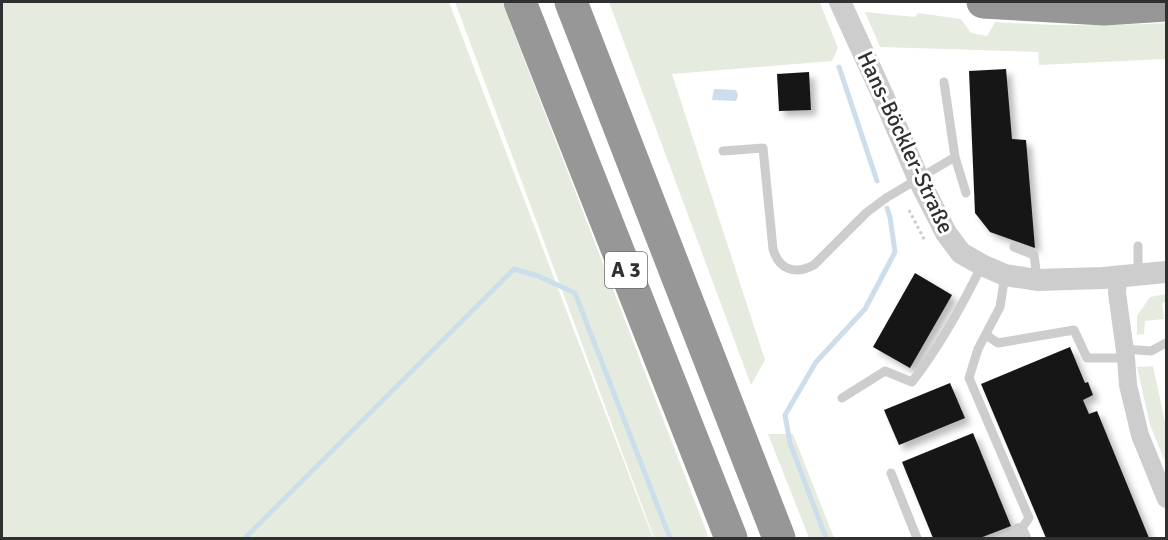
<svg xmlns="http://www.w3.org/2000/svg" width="1168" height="540" font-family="Signika,sans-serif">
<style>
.green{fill:#e5ecdf}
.water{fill:#ccddeb}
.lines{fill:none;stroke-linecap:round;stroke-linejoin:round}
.stream{stroke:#ccddeb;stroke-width:5}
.building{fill:#171717;filter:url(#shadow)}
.path{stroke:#cdcdcd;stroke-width:3;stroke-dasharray:3 3;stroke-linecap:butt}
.service{stroke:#cdcdcd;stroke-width:9}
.minor{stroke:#cdcdcd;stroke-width:18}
.tertiary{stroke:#cdcdcd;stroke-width:22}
.motorway{stroke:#979797;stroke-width:33}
.labels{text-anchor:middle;stroke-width:6;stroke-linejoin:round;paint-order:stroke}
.shield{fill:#fff;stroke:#6e6e6e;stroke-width:1.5}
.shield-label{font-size:21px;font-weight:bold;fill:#303030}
.street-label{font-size:22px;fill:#303030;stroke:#fff}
</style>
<defs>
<filter id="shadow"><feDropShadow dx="5.5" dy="5.5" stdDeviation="3" flood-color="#0004"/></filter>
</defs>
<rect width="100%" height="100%" fill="#fff"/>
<g class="green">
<path d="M 2,2 L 449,2 L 653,538 L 2,538 Z"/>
<path d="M 455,2 L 502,2 L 709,538 L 654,538 Z"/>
<path d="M 609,2 L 815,2 L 820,3 L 838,48 L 832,61 L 672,74 L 765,360 L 751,385 Z"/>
<path d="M 865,12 L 915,17 L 918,13 L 961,19 L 971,33 L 987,36 L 995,22 C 1052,26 1109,26 1166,23 L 1166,59 L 1039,65 L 1038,52 L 880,47 Z"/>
<path d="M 1166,294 L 1166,302 L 1162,303 L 1164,319 L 1145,321 L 1144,334 L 1137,335 L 1137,316 L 1150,297 Z"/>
<path d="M 1153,366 L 1166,427 L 1166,464 L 1150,425 L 1137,367 Z"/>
<path d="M 768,434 L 793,434 L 834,538 L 809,538 Z"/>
</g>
<path class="water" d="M 714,89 L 736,90 L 738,95 L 736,101 L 712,100 Z"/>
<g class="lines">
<g class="stream">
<path d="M 839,67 L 877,181"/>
<path d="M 245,538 L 514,269 L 538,276 L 575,293 L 670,538"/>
<path d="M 826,538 L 790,443 L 785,415 L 816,362 L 865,309 L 895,252 L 890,217 L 887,208"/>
</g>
</g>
<g class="building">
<path d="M 1006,69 L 1012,139 L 1026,140 L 1035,248 L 990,232 L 975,213 L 969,71 Z"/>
<path d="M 809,72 L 811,110 L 779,111 L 777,74 Z"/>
<path d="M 915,273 L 952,295 L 910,368 L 873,347 Z"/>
<path d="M 1070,347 L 1085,383 L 1088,382 L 1093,395 L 1083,400 L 1089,414 L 1097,411 L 1149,538 L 1046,538 L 981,384 Z"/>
<path d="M 950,383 L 965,418 L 899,445 L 884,410 Z"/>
<path d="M 973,433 L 1011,526 L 980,538 L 933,538 L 902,462 Z"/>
</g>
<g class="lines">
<path class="path" d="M 909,210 L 925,241"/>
<g class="service">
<path d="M 944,82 L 955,157 L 966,193"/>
<path d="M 723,151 L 763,148 L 773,249 C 779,270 795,275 814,265 L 866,213 L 886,198 L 955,157"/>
<path d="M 1014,247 L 1034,255 L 1037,278"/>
<path d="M 1138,274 L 1138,246"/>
<path d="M 986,335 L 998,343 L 1074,330 L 1087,358 L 1126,358"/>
<path d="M 1124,349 L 1151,351 L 1166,343"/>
<path d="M 842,398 L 885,371 L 912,382 C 940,346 962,306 982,265"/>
<path d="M 891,473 L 917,538"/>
<path d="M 1004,538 L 1019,532 L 1029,518 L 969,378 L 978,349 L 1000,307 L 1005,275"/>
</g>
<g class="minor">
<path d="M 1118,276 L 1117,293 L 1126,358 L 1128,385 L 1140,435 L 1166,499"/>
<path d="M 1019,532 L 1022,538"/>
</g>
<path class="tertiary" d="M 840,2 L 884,98 L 918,178 L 946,233 L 961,253 L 982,265 L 1005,275 L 1037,280 L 1103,278 L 1166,272"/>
<g class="motorway">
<path d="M 520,2 L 731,538"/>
<path d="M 571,2 L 779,538"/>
<path d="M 983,2 L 1104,9 L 1166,5"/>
</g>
</g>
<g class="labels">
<rect class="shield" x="605" y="252" width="42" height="36" rx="4.5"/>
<g class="shield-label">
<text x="626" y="277">A 3</text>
</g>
<g class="street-label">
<text transform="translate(906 142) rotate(65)" y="8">Hans-Böckler-Straße</text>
</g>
</g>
<rect width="1168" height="540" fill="none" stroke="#303030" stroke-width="6"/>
</svg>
